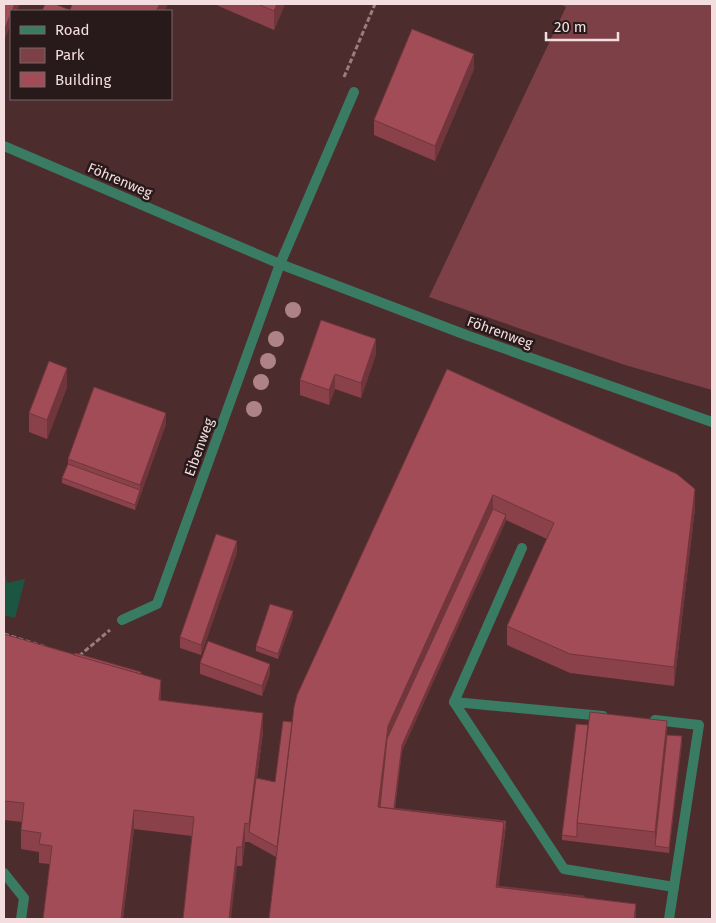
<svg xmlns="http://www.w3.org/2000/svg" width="716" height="923" font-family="'Fira Sans',sans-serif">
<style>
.green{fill:#7d4046}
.water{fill:#1c5541}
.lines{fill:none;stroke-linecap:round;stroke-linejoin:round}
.path{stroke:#997d7f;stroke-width:3;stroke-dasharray:5 2.5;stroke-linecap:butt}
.lane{stroke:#3a7c63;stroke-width:10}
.street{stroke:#3a7c63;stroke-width:10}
.tree{fill:#ae8386}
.wall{fill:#8a414a}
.shaded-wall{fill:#71353c}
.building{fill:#a14c56;stroke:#71353c}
.labels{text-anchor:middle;stroke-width:5;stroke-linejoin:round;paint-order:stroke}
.street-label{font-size:14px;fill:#f3ddde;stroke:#28191a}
</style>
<rect width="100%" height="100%" fill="#4d2c2e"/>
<path class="green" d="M 560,4 L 712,4 L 712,390 L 625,365 L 429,297 L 566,7 Z"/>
<path class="water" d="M 4,567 L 7,583 L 25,579 L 15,618 L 4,615 Z"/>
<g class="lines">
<g class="path">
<path d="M 344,77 L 375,4"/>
<path d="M 4,634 L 46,647"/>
<path d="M 79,656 L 110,630"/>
</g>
<g class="lane">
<path d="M 522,548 L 454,702 L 564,869 L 674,887"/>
<path d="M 454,702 L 603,716"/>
<path d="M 655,720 L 699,725 L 669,919"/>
<path d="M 4,873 L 24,898 L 21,919"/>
</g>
<g class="street">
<path d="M 4,146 L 280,264 L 466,335 L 712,422"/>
<path d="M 122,620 L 157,604 L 280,264 L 354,92"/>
</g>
</g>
<g class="tree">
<circle cx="293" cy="310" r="8"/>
<circle cx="276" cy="339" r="8"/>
<circle cx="268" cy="361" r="8"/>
<circle cx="261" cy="382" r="8"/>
<circle cx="254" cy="409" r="8"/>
</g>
<g class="wall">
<path d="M 214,4 L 285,4 L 274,30 Z"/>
<path d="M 474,69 L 435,161 L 374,135 L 374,120 Z"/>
<path d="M 376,354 L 361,398 L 335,389 L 329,405 L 300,395 L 300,380 Z"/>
<path d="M 447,369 L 695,508 L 674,686 L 570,673 L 507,645 L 507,626 L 547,539 L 506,520 L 402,751 L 395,808 L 506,826 L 498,886 L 584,897 L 636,919 L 276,857 L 249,842 L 245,842 L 242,866 L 237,866 L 192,836 L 134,829 L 123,919 L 43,919 L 50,864 L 39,863 L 39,852 L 21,849 L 21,830 L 22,822 L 4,820 L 4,634 L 141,674 L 161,701 L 263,732 L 257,778 L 275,782 L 292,722 Z"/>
<path d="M 67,387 L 47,439 L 29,432 L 29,413 Z"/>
<path d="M 166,424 L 135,510 L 62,483 L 62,478 L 68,464 L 68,459 Z"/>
<path d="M 237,552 L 201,655 L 180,648 L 180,637 Z"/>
<path d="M 293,617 L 278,659 L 256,651 L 256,646 Z"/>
<path d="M 200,663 L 270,674 L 262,696 L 200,674 Z"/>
<path d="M 667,735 L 682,742 L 669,853 L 562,840 L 562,835 Z"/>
</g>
<g class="shaded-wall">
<path d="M 15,4 L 20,4 L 17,11 L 12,11 Z"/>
<path d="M 160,4 L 168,4 L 165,11 L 156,11 Z"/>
<path d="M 277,4 L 285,4 L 274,30 L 274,11 Z"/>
<path d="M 11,13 L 11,24 L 4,41 L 4,31 Z"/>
<path d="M 474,54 L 474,69 L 435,161 L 435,146 Z"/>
<path d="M 376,339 L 376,354 L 361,398 L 361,383 Z"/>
<path d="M 67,368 L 67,387 L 47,439 L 47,420 Z"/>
<path d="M 335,374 L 335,389 L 329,405 L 329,390 Z"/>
<path d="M 166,413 L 166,424 L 135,510 L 135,505 L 140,490 L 140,485 Z"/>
<path d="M 695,489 L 695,508 L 674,686 L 674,667 Z"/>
<path d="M 493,495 L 493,514 L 388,744 L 379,820 L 378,807 L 388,726 Z"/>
<path d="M 506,515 L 506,521 L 402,751 L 394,813 L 402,745 Z"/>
<path d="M 237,541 L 237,552 L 201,655 L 201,645 Z"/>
<path d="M 293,611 L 293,617 L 278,659 L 278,654 Z"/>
<path d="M 270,664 L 270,674 L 262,696 L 262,686 Z"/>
<path d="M 161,680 L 161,699 L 159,719 L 159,700 Z"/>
<path d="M 263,713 L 263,732 L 250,833 L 249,832 L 249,824 Z"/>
<path d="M 667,721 L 667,740 L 655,846 L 655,832 Z"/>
<path d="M 682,736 L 682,742 L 669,853 L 669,848 Z"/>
<path d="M 134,810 L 134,829 L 123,919 L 121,919 Z"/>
<path d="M 504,822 L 504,841 L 497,901 L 496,887 Z"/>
<path d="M 245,823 L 245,842 L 242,866 L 242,847 Z"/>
<path d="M 237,847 L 237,866 L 231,919 L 229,919 Z"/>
<path d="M 636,904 L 636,919 L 634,919 Z"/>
</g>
<g class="building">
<path d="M 4,4 L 15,4 L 12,11 L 11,11 L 11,13 L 4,31 Z"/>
<path d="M 45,4 L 55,4 L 70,10 L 72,4 L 160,4 L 156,11 L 42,11 Z"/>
<path d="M 258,4 L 277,4 L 274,11 Z"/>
<path d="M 412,29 L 474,54 L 435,146 L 374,120 Z"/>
<path d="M 321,320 L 376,339 L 361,383 L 335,374 L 329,390 L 300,380 Z"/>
<path d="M 49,361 L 67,368 L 47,420 L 29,413 Z"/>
<path d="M 447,369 L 677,474 L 695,489 L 674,667 L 570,654 L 507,626 L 554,523 L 493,495 L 388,726 L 378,807 L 504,822 L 496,887 L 636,904 L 634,919 L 269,919 L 294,707 L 297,695 Z"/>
<path d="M 94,387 L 166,413 L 140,485 L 68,459 Z"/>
<path d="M 68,464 L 140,490 L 135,505 L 62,478 Z"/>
<path d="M 493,509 L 506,515 L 402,745 L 394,808 L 506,821 L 504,835 L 504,822 L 380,807 L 387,739 Z"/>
<path d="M 216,534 L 237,541 L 201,645 L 180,637 Z"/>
<path d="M 270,604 L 293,611 L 278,654 L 256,646 Z"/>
<path d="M 4,634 L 161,680 L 159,700 L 263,713 L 249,824 L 245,823 L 242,847 L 237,847 L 229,919 L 183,919 L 194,817 L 134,810 L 121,919 L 43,919 L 52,846 L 39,844 L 41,833 L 21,830 L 24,803 L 4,801 Z"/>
<path d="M 208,641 L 270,664 L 262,686 L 200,663 Z"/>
<path d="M 75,653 L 141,672 L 141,674 L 74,655 Z"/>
<path d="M 590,712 L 667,721 L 655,832 L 577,823 Z"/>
<path d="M 283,721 L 292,722 L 277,847 L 249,832 L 256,778 L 275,782 Z"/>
<path d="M 576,724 L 588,725 L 577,823 L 577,837 L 562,835 Z"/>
<path d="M 667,735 L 682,736 L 669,848 L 655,846 Z"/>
<path d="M 498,886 L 584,896 L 584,897 L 498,887 Z"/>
</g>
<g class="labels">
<g class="street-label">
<text transform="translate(120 180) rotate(23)" y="5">Föhrenweg</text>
<text transform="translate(500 332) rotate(20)" y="5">Föhrenweg</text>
<text transform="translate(199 447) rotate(-70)" y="5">Eibenweg</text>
</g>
</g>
<rect width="716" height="923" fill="none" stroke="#f3ddde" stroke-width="10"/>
<rect x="10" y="10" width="162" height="90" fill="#28191a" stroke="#796768"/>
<rect x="20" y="26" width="25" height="8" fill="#3a7c63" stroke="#796768"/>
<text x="55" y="35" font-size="15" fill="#f3ddde">Road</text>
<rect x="20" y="48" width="25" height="15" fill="#7d4046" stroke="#796768"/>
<text x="55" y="60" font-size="15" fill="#f3ddde">Park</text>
<rect x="20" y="72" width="25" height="15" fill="#a14c56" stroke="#796768"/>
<text x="55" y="85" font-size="15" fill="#f3ddde">Building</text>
<path d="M546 32v8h72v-8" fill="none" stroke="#f3ddde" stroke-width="2.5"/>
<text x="554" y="32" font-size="15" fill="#f3ddde" stroke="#28191a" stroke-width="4" paint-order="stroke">20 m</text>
</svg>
